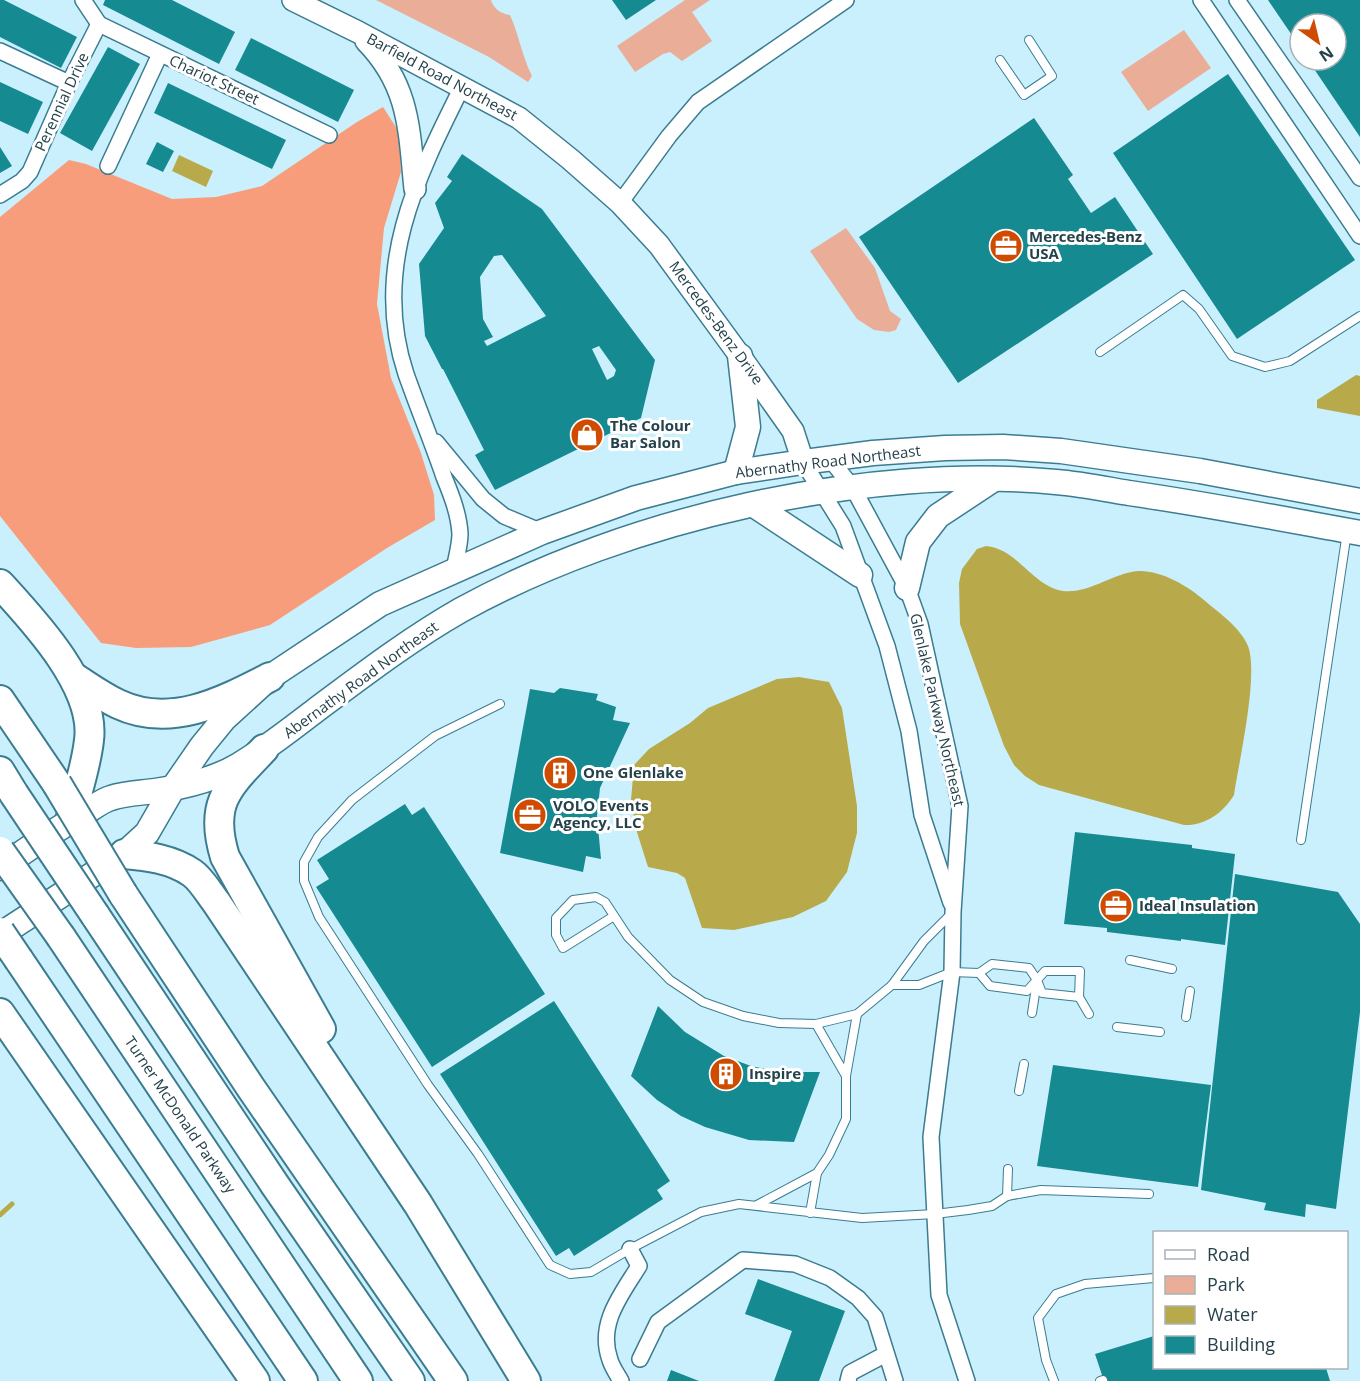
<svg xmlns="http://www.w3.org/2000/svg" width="1360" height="1381" font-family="'Open Sans',sans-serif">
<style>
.green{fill:#eaae98}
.forest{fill:#f79d7b}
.water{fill:#b8aa4a}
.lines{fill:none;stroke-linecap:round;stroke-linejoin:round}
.stream{stroke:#b8aa4a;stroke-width:5}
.building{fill:#168a91;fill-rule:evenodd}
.lane-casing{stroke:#3b7c90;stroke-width:10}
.street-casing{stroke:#3b7c90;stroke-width:18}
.secondary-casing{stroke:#3b7c90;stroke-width:24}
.primary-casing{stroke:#3b7c90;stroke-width:27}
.highway-casing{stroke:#3b7c90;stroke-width:32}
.lane{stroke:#fff;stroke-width:8}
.street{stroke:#fff;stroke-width:15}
.secondary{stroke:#fff;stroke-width:21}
.primary{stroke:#fff;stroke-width:24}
.highway{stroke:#fff;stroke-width:28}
.highway-bridge-casing{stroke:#3b7c90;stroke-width:32;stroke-linecap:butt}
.highway-bridge{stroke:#fff;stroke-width:28}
.labels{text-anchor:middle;stroke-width:6;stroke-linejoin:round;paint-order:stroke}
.street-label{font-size:15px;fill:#25414a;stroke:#fff}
.poi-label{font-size:15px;font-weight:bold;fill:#25414a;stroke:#fff;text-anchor:start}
</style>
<rect width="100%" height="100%" fill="#caf0fe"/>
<g class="green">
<path d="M 376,0 L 491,0 C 493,8 501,14 510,15 C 519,35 522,56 532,76 L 528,82 L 489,57 Z"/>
<path d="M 685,0 L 710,0 L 692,12 L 712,41 L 682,61 L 670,52 L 663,54 L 635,72 L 617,46 Z"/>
<path d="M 1184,30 L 1211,68 L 1148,111 L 1121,72 Z"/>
<path d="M 846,228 L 875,268 L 890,311 L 901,319 L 896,330 L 889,332 L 874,330 L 857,319 L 810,251 Z"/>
</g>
<path class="forest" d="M 383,107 L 399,132 L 401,172 L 384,228 L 377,304 L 391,378 L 421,453 L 434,495 L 435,520 L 387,548 L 270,625 L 191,647 L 136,648 L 101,643 L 0,516 L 0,217 L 69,160 L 86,164 L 172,199 L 216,197 L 262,186 L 357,122 Z"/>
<g class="water">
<path d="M 179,155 L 213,171 L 206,187 L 172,171 Z"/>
<path d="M 1356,375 L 1360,376 L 1360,416 L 1317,408 L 1317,400 Z"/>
<path d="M 986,546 C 1018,549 1032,586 1063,591 C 1089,594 1113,573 1138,571 C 1161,570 1188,586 1204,600 C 1219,613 1240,627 1248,646 C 1259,675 1239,761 1234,795 C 1223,813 1205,826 1184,825 L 1039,785 L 1025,776 L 1014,765 L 1004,746 L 960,624 L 959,583 L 962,569 L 977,549 Z"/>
<path d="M 799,677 L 829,682 L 842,708 L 857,806 L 857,833 L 847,872 L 826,901 L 793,917 L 734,930 L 702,928 L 685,878 L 677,873 L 648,867 L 636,829 L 631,800 L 634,765 L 649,749 L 690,723 L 708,708 L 777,679 Z"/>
</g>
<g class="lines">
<path class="stream" d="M 0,1215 L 12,1204"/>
</g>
<g class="building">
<path d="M 0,0 L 4,0 L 77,37 L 61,68 L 0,37 Z"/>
<path d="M 105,0 L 172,0 L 235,32 L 219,64 L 103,5 Z"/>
<path d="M 612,0 L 656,0 L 626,20 Z"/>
<path d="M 1268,0 L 1360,0 L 1360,137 L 1308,60 L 1336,60 L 1336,24 L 1300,24 L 1300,47 Z"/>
<path d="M 251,38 L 354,90 L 338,122 L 235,70 Z"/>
<path d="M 108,47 L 140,64 L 92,151 L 60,133 Z"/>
<path d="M 1228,74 L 1355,260 L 1237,339 L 1113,153 Z"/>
<path d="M 0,82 L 43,102 L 28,134 L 0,121 Z"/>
<path d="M 168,83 L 286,140 L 272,169 L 154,113 Z"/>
<path d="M 1034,118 L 1073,175 L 1068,179 L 1091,213 L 1115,197 L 1153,254 L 958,383 L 859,237 Z"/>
<path d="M 157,142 L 174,151 L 163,172 L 146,164 Z"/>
<path d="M 0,147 L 12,166 L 0,173 Z"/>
<path d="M 462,154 L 542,209 L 655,360 L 641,418 L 495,490 L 475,455 L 484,450 L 443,369 L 442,369 L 425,336 L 419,264 L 444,228 L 435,203 L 452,181 L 447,177 ZM 502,255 L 546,316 L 487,346 L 484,341 L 493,337 L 483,319 L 480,277 L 494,256 ZM 599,346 L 616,370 L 614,376 L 607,380 L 592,349 Z"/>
<path d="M 560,688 L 598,694 L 596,700 L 616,707 L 613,720 L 630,723 L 600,788 L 597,816 L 601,859 L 586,856 L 583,872 L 500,853 L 530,689 L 554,693 Z"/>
<path d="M 405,804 L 412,815 L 424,807 L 545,994 L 432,1067 L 316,887 L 329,879 L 317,860 Z"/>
<path d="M 1075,832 L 1192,845 L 1192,848 L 1235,854 L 1225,945 L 1181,939 L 1181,941 L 1107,932 L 1107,928 L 1064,924 Z"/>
<path d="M 1235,874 L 1338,892 L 1360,924 L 1360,1012 L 1336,1209 L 1306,1204 L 1305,1217 L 1264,1210 L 1266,1203 L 1201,1190 Z"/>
<path d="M 554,1001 L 670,1181 L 657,1190 L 663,1199 L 574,1256 L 569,1248 L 556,1256 L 440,1074 Z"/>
<path d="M 658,1006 L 685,1032 L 724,1056 L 751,1066 L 780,1072 L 820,1072 L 794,1142 L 749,1140 L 705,1127 L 681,1116 L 657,1100 L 631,1076 Z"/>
<path d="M 1053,1065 L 1211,1085 L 1198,1187 L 1037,1166 Z"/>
<path d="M 758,1279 L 845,1311 L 819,1381 L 774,1381 L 792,1331 L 745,1314 Z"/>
<path d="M 1154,1336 L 1154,1368 L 1326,1368 L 1330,1381 L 1104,1381 L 1095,1354 Z"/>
<path d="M 671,1370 L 699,1381 L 667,1381 Z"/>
</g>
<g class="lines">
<g class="lane-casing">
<g id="lane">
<path d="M 1000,60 L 1024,95 L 1052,76 L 1029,40"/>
<path d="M 1100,352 L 1183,295 L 1199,309 L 1232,356 L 1265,367 L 1290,361 L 1360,316"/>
<path d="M 500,704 L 435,736 L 352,800 L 318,837 L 304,862 L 304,881 L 319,917 L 428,1085 L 478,1154 L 550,1265 L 570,1274 L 591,1272 L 630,1249 L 701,1212 L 739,1204 L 862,1218 L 935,1214 L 968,1210 L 992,1206 L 1007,1196 L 1041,1190 L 1149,1194"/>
<path d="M 1301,840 L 1347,532"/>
<path d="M 614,916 L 563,948 L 556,935 L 556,918 L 573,900 L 596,897 L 605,902 L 628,937 L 670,980 L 703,1002 L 743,1016 L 779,1023 L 816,1024 L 857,1014 L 892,985 L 924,941 L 952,913"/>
<path d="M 1130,960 L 1172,969"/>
<path d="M 979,973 L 990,986 L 1027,991 L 1045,971 L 1080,971 L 1079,997 L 1089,1014"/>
<path d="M 892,985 L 919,985 L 952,972 L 979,973 L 992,964 L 1029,968 L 1037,980 L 1042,993 L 1079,997"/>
<path d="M 1032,1013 L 1037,981"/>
<path d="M 1186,1017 L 1190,991"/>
<path d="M 816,1024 L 846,1076"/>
<path d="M 1117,1027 L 1160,1032"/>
<path d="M 1019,1091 L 1024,1064"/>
<path d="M 1007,1196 L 1008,1169"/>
<path d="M 757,1205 L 817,1173"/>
<path d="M 810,1213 L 817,1173 L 829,1155 L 846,1119 L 846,1076 L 857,1014"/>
<path d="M 1054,1381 L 1046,1360 L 1038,1318 L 1056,1294 L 1085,1284 L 1154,1278"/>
<path d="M 1100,1381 L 1103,1380"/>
</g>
</g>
<g class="street-casing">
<g id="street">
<path d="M 83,0 L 99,24 L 329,135"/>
<path d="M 1201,0 L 1360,236"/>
<path d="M 1237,0 L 1360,178"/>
<path d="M 0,51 L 69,83"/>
<path d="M 108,166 L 160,54"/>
<path d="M 0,195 L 22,181 L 30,172 L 69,83 L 99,24"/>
<path d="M 620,203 L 669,136 L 698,102 L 846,0"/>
<path d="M 436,442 L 483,499 L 504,516 L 542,532"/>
<path d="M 830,459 L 853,488 L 907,588 L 920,624 L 960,806 L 953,912 L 952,972 L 931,1137 L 939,1295 L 967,1381"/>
<path d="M 803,462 L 843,526 L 887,646 L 909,731 L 922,815 L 951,903"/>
<path d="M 454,570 C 456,558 460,545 460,534 C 459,514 451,494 444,477 C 432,442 418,408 406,374 C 371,269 416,179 462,87"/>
<path d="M 640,1359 L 658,1322 L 743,1260 L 795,1264 L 830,1278 L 858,1298 L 875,1317 L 895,1381"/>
<path d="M 621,1381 C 617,1374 612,1367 610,1360 C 597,1324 621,1295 639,1266 L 630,1249"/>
<path d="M 848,1381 L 850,1373 L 886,1354"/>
</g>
</g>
<g class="secondary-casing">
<g id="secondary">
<path d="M 293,0 L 358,32 L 519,118 L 570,159 L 620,203 L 659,245 L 740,356 L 793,431 L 803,462"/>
<path d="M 366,41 C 410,86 409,130 415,189"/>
</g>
</g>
<g class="primary-casing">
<g id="primary">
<path d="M 736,472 L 748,427 L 740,356"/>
<path d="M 754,505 L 860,575"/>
<path d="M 907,588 L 918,542 L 938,516 L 994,479"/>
<path d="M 0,868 C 28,849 56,829 86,812 C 94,807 103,800 111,798 C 125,793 141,793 155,791 C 183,787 214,780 239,765 C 266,749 291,729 316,710 C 363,675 410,639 461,610 C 628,518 867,464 1056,482 C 1080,484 1105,489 1129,493 C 1206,504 1283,519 1360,533"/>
<path d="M 0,935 L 124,854 L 147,833 L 173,788 L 202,746 L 224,719 L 270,677 L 380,604 L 542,532 L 636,498 L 736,472 L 803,462 L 873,453 L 945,448 L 1003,447 L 1061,451 L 1200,471 L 1360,501"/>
</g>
</g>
<g class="highway-casing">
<g id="highway">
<path d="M 0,584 C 34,621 96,687 89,740 C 86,768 76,795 70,821"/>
<path d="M 75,678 C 89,687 103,697 118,704 C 171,729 223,701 270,677"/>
<path d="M 0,700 L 57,784"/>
<path d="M 264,749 C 229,786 208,802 225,857 L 321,1029"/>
<path d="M 0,771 L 14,794"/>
<path d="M 124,854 C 147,856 172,859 192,873 C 201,879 209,893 216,902 L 418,1204 L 526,1381"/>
<path d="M 123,894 L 251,1088 L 453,1381"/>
<path d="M 95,915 L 275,1185 L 410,1381"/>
<path d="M 61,937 L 358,1381"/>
<path d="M 19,960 L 303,1381"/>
<path d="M 0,1013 L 255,1381"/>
</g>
</g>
<use href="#lane" class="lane"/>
<use href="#street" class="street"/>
<use href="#secondary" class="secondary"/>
<use href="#primary" class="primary"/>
<use href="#highway" class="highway"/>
<g class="highway-bridge-casing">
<g id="highway-bridge">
<path d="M 57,784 L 123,894"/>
<path d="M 14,794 L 95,915"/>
<path d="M 0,851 L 61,937"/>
<path d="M 0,932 L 19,960"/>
</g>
</g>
<use href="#highway-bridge" class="highway-bridge"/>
</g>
<defs>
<g id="office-disc" transform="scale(1.725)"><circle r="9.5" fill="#cf4b00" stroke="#fff"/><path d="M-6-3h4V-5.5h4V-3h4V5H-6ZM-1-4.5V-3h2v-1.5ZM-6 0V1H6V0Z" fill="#fff"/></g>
<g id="shop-disc" transform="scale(1.725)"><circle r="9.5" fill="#cf4b00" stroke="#fff"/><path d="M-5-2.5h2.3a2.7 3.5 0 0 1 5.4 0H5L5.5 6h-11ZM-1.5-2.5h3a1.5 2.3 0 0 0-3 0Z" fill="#fff"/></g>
<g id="building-disc" transform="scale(1.725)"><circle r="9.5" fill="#cf4b00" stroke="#fff"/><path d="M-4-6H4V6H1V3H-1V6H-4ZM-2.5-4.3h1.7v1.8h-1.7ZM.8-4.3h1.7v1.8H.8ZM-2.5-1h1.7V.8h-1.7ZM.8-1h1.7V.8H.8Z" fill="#fff"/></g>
</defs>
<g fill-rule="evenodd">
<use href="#office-disc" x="1006" y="246"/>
<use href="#shop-disc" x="587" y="435"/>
<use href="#building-disc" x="560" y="773"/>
<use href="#office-disc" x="530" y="815"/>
<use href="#office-disc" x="1116" y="906"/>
<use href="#building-disc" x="726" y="1074"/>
</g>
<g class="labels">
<g class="street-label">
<text transform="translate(442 77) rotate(28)" y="5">Barfield Road Northeast</text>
<text transform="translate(214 80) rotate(25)" y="5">Chariot Street</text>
<text transform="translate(62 102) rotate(-65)" y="5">Perennial Drive</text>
<text transform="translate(716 323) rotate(54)" y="5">Mercedes-Benz Drive</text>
<text transform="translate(828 462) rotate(-7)" y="5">Abernathy Road Northeast</text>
<text transform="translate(361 680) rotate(-36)" y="5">Abernathy Road Northeast</text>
<text transform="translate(937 710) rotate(77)" y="5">Glenlake Parkway Northeast</text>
<text transform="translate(180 1115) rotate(56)" y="5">Turner McDonald Parkway</text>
</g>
<g class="poi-label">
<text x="1029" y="242">Mercedes-Benz<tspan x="1029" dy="17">USA</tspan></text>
<text x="610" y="431">The Colour<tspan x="610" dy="17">Bar Salon</tspan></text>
<text x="583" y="778">One Glenlake</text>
<text x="553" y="811">VOLO Events<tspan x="553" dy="17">Agency, LLC</tspan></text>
<text x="1139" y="911">Ideal Insulation</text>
<text x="749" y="1079">Inspire</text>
</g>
</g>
<rect x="1153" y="1231" width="195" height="138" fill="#ffffff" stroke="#a8b3b7" stroke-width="1.5"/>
<rect x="1165" y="1250" width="30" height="9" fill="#ffffff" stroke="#a8b3b7" stroke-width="1.5"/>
<text x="1207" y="1261" font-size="18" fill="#25414a">Road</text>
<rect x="1165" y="1276" width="30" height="18" fill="#eaae98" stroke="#a8b3b7" stroke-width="1.5"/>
<text x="1207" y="1291" font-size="18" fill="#25414a">Park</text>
<rect x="1165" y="1306" width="30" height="18" fill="#b8aa4a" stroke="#a8b3b7" stroke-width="1.5"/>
<text x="1207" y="1321" font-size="18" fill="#25414a">Water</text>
<rect x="1165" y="1336" width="30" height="18" fill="#168a91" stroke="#a8b3b7" stroke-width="1.5"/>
<text x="1207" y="1351" font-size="18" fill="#25414a">Building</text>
<g transform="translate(1318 42) rotate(146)"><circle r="28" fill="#ffffff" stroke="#a8b3b7" stroke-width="1.5"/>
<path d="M0-4.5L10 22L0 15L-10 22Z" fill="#cf4b00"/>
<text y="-9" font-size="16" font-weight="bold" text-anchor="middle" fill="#25414a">N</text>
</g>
</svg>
